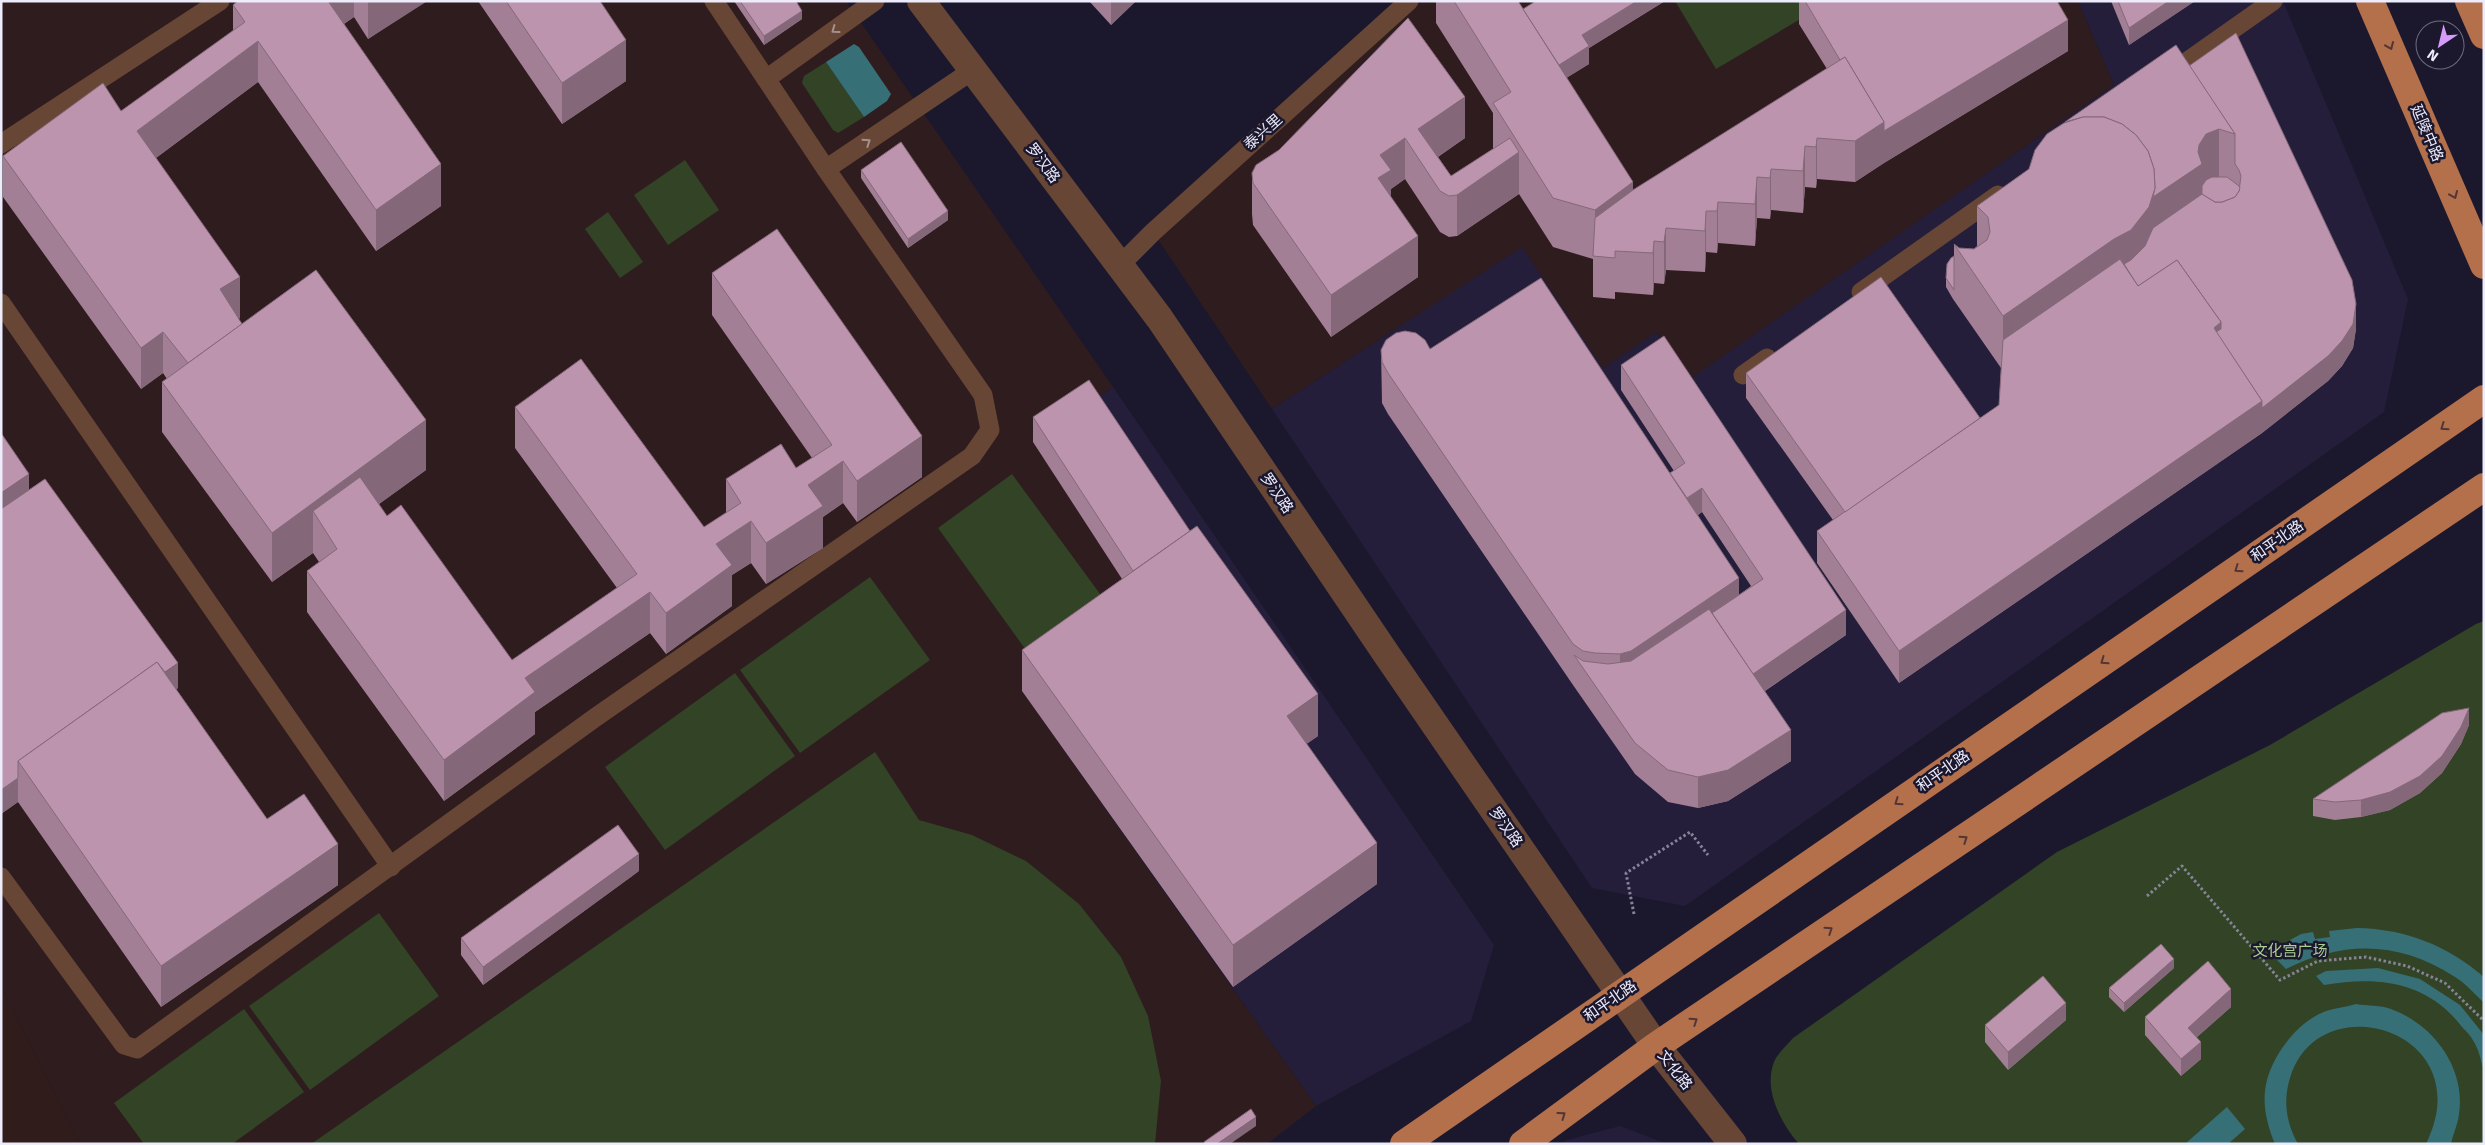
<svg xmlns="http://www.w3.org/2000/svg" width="2485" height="1145" font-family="Signika,'Noto Sans SC',sans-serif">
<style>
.built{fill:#241e3b}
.education{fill:#2f1c1e}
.medical{fill:#301d1b}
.green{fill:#324326}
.water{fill:#376f76}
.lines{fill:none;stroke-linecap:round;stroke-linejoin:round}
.path{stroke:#868497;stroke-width:3;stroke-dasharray:2.5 2.5;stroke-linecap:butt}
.lane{stroke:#684635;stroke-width:19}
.street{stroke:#684635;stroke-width:28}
.primary{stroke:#b46f4b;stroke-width:28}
.wall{fill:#a37f95;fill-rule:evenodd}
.shaded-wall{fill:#846879}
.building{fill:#bd94ad;stroke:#846879}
.oneway{stroke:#a4918f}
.oneway2{stroke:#513638}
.labels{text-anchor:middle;stroke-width:5;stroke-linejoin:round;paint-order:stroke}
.street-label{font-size:15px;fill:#edecfc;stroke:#1b182e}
.park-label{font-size:15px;fill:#abcf93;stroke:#1b182e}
</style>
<rect width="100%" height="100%" fill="#1b182e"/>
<g class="built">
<path d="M 2078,1 L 2283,1 L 2408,299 L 2384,412 L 1685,906 L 1592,888 L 1272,409 L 1522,246 L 1603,367 L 1656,332 L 1686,380 L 2114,85 Z"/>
<path d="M 1113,387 L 1494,945 L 1471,1021 L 1316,1106 L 1022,691 L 1089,404 Z"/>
<path d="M 1620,1126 L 1667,1144 L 1561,1144 L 1567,1140 Z"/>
</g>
<g class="education">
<path d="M 1,1 L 846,1 L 1113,387 L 1089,404 L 1141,607 L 1022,691 L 1316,1106 L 1267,1144 L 80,1144 L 1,987 Z"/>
<path d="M 1409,1 L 2078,1 L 2114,85 L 1687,381 L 1656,332 L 1603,368 L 1522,247 L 1272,409 L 1153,232 Z"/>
</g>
<path class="medical" d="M 1,987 L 80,1144 L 1,1144 Z"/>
<g class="green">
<path d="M 1675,1 L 1831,1 L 1716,69 Z"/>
<path d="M 826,62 L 864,117 L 838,133 L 833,130 L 802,83 L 804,76 Z"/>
<path d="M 685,160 L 719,210 L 668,245 L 634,195 Z"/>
<path d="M 608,212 L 643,262 L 620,278 L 585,229 Z"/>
<path d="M 1012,474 L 1117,617 L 1041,671 L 938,528 Z"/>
<path d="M 870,577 L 930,660 L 800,753 L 740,670 Z"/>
<path d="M 2484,621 L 2484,1144 L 1799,1144 C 1781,1123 1763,1090 1774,1062 C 1777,1054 1787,1045 1793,1038 L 2057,852 L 2270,745 L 2476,624 Z"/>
<path d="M 735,673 L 795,756 L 665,850 L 605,767 Z"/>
<path d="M 875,752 L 919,820 L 972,835 L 1026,861 L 1079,904 L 1121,957 L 1148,1016 L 1161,1081 L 1155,1144 L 311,1144 Z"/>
<path d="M 379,913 L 439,996 L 310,1090 L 249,1006 Z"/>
<path d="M 244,1009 L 304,1092 L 232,1144 L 144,1144 L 114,1103 Z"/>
</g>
<g class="water">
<path d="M 854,44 L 859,47 L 891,94 L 887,101 L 864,117 L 826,62 Z"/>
<path d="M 2357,928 C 2405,929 2447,945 2484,977 L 2484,1003 C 2475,994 2465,983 2455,977 C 2400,941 2344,940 2286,969 L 2270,953 L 2276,948 L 2281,955 L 2294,948 L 2290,940 L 2301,934 L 2313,932 L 2315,939 L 2330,937 L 2329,931 Z"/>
<path d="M 2378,968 L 2420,979 L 2460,1005 L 2484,1035 L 2484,1071 C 2481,1061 2479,1050 2474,1042 C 2471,1036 2466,1031 2462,1027 C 2427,981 2378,976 2324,985 L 2316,976 L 2326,971 Z"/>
<path d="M 2356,1004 C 2367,1006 2381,1005 2391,1009 C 2433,1024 2466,1068 2459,1114 C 2458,1124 2453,1134 2451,1144 L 2426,1144 C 2482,1030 2318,982 2290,1078 C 2283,1101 2286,1122 2298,1144 L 2275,1144 C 2268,1127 2263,1109 2265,1091 C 2268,1060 2296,1022 2326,1011 C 2336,1008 2346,1007 2356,1004 Z"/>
<path d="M 2227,1107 L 2245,1129 L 2228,1144 L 2185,1144 Z"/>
</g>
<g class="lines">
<g class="path">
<path d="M 2147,896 L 2182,866 L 2280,980 L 2318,961 L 2366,957 L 2407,966 L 2445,983 L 2484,1021"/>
<path d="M 1634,914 L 1626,873 L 1690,832 L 1708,855"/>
</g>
<g class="lane">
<path d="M 2165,77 L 2273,1"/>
<path d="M 766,79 L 875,1"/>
<path d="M 1,144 L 220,1"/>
<path d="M 826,169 L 973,70"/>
<path d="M 1120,265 L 1153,232 L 1409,1"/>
<path d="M 1861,292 L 1998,195"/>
<path d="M 1,303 L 391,867"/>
<path d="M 1743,375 L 1767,358"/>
<path d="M 1,877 L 124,1045 L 137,1049 L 596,717 L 972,456 L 990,430 L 983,395 L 826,169 L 714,1"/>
</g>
<path class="street" d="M 921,1 L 1160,319 L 1387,655 L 1656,1046 L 1733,1144"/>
<g class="primary">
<path d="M 2370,1 L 2484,265"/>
<path d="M 2469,1 L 2484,35"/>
<path d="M 1404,1144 L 2484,399"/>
<path d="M 1523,1144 L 1656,1046 L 2484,487"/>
</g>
</g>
<g class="wall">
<path d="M 238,1 L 426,1 L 368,39 L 354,17 L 344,24 L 441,206 L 376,251 L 258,82 L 156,158 L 240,318 L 238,319 L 242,324 L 426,470 L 379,504 L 387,516 L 512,660 L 617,588 L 515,448 L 515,407 L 704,527 L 726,513 L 726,479 L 796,468 L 812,458 L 712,315 L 712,273 L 922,477 L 857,522 L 843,503 L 823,517 L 823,548 L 766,584 L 751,563 L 732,575 L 732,606 L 666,654 L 650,633 L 535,712 L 535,734 L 444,801 L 307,612 L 307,571 L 319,562 L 313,553 L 272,582 L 162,432 L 162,382 L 167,379 L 163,373 L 141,389 L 3,197 L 3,156 L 121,111 L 233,31 L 233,5 Z"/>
<path d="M 478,1 L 600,1 L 626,81 L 562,124 Z"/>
<path d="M 734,1 L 796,1 L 802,19 L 764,45 Z"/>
<path d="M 1089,1 L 1136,1 L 1111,25 Z"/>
<path d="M 1436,1 L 1518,1 L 1523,9 L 1560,2 L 1562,1 L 1665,1 L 1589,48 L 1589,64 L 1566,78 L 1633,190 L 1827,69 L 1799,24 L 1799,1 L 2057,1 L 2068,51 L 1884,163 L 1855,182 L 1817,179 L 1816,188 L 1805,187 L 1803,213 L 1771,210 L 1770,219 L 1757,218 L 1755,246 L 1718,243 L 1717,253 L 1706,252 L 1705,272 L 1666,270 L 1664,284 L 1654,283 L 1653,295 L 1615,292 L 1615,299 L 1593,297 L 1593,259 L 1553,247 L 1519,194 L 1457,236 L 1449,237 L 1440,232 L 1405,179 L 1391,189 L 1391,197 L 1418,277 L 1331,337 L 1253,225 L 1252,214 L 1252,173 L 1279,150 L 1408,18 L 1465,138 L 1438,157 L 1451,176 L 1493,149 L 1493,113 L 1436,23 Z"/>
<path d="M 2111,1 L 2195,1 L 2129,45 Z"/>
<path d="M 2236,33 L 2356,329 L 2353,348 L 2342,366 L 2328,381 L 2262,433 L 1899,683 L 1817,563 L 1817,531 L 1833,520 L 1746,398 L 1746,373 L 1980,418 L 1999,405 L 2001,368 L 1953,299 L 1946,287 L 1946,278 L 1954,256 L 1954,244 L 1959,248 L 1974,249 L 1977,246 L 1977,206 L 2189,66 Z"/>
<path d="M 861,170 L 948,220 L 908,248 L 861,178 Z"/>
<path d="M 1430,349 L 1670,473 L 1674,471 L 1621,390 L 1621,365 L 1846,635 L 1765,691 L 1791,761 L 1728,801 L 1698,808 L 1668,802 L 1635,774 L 1573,685 L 1388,414 L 1382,403 L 1381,350 ZM 1702,512 L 1751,586 L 1739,595 L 1698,515 Z"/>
<path d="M 1033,417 L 1318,736 L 1306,744 L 1377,884 L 1233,987 L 1022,691 L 1022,650 L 1122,579 L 1033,442 Z"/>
<path d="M 29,490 L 178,688 L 176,689 L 267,819 L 338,885 L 161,1007 L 18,802 L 1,814 Z"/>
<path d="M 2469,725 L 2461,744 L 2442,773 L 2420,793 L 2390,810 L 2361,817 L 2335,820 L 2313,816 L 2313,799 Z"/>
<path d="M 639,871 L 483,985 L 461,955 L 461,938 Z"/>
<path d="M 2174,968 L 2124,1012 L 2109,997 L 2109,988 Z"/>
<path d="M 2231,1007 L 2197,1037 L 2201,1059 L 2181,1076 L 2145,1035 L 2145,1017 Z"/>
<path d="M 2066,1020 L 2008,1070 L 1985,1042 L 1985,1025 Z"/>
</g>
<g class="shaded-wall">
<path d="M 324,1 L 354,1 L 354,17 L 324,37 Z"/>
<path d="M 368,1 L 426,1 L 426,2 L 368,39 Z"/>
<path d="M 1111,1 L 1136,1 L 1111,25 Z"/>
<path d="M 1637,1 L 1665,1 L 1589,48 L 1589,64 L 1544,92 L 1544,74 L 1582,35 Z"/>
<path d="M 2169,1 L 2195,1 L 2129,45 L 2129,28 Z"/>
<path d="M 802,11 L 802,19 L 764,45 L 764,36 Z"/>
<path d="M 2068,20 L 2068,51 L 1884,163 L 1855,182 L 1855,141 L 1884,122 Z"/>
<path d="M 626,40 L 626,81 L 562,124 L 562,83 Z"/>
<path d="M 258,41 L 258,82 L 137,172 L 137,131 Z"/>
<path d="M 1465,97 L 1465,138 L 1424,166 L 1418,129 Z"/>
<path d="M 2219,129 L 2219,184 L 2202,219 L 2003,371 L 2003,316 L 2198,152 L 2199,145 L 2206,134 Z"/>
<path d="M 1405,138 L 1405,179 L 1391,189 L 1391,211 L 1378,178 L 1380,155 Z"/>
<path d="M 1817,138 L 1817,179 L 1816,188 L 1816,147 Z"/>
<path d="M 1805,146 L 1805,187 L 1803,213 L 1803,171 Z"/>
<path d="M 1519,152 L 1519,194 L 1457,236 L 1457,195 Z"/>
<path d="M 441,164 L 441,206 L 376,251 L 376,210 Z"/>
<path d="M 1771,169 L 1771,210 L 1770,219 L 1770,178 Z"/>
<path d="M 1757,177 L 1757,218 L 1755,246 L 1755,204 Z"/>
<path d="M 1633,182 L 1633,232 L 1595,256 L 1595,210 Z"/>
<path d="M 1718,202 L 1718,243 L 1717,253 L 1717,211 Z"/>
<path d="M 948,211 L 948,220 L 908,248 L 908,239 Z"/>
<path d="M 1706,211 L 1706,252 L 1705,272 L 1705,231 Z"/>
<path d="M 1666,228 L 1666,270 L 1664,284 L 1664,242 Z"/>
<path d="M 1418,236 L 1418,277 L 1331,337 L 1331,295 Z"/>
<path d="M 1654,241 L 1654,283 L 1653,295 L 1653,253 Z"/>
<path d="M 240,277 L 240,318 L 220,330 L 220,289 Z"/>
<path d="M 2356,304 L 2356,329 L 2353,348 L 2342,366 L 2328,381 L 2262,433 L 2262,408 Z"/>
<path d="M 2221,322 L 2221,345 L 2214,328 Z"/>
<path d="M 163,332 L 163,373 L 141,389 L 141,348 Z"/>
<path d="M 2262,401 L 2262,433 L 1899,683 L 1899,651 Z"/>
<path d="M 426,420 L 426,470 L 331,539 L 313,511 L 313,553 L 272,582 L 272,533 Z"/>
<path d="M 922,436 L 922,477 L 857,522 L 857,481 Z"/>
<path d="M 843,461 L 843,503 L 823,517 L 823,548 L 766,584 L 766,543 L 808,485 Z"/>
<path d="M 29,474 L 29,515 L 1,535 L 1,493 Z"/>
<path d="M 1702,488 L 1702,512 L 1679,528 L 1679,504 Z"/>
<path d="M 751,521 L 751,563 L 732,575 L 732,606 L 666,654 L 666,613 L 716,544 Z"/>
<path d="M 1739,578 L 1739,619 L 1620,695 L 1620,654 Z"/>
<path d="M 650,592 L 650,633 L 535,712 L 535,734 L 444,801 L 444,760 L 525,678 Z"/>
<path d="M 1846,610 L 1846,635 L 1751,700 L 1751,675 Z"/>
<path d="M 178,663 L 178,688 L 37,789 L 26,772 Z"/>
<path d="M 1318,694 L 1318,736 L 1287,758 L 1287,716 Z"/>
<path d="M 2469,708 L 2469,725 L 2461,744 L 2442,773 L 2420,793 L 2390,810 L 2361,817 L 2361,800 Z"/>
<path d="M 1791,730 L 1791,761 L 1728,801 L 1698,808 L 1698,777 Z"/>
<path d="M 18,778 L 18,802 L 1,814 L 1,790 Z"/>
<path d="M 1377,843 L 1377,884 L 1233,987 L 1233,945 Z"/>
<path d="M 338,844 L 338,885 L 161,1007 L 161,966 Z"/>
<path d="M 639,854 L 639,871 L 483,985 L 483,967 Z"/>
<path d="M 2174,959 L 2174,968 L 2124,1012 L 2124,1003 Z"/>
<path d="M 2231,989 L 2231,1007 L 2188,1045 L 2188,1028 Z"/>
<path d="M 2066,1003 L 2066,1020 L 2008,1070 L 2008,1052 Z"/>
<path d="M 2201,1042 L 2201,1059 L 2181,1076 L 2181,1059 Z"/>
<path d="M 1256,1117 L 1256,1126 L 1230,1144 L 1217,1144 Z"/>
</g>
<g class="building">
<path d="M 238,1 L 328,1 L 441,164 L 376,210 L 258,41 L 137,131 L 240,277 L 220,289 L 242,324 L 188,363 L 163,332 L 141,348 L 3,156 L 103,83 L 121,111 L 245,22 L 233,5 Z"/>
<path d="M 506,1 L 600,1 L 626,40 L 562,83 Z"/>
<path d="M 740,1 L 796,1 L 802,11 L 764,36 Z"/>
<path d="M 1454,1 L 1518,1 L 1633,182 L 1595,210 L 1553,198 L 1493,103 L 1511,92 Z"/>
<path d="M 1536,1 L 1559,1 L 1560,2 L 1562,1 L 1637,1 L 1582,35 L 1589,46 L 1559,65 L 1523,9 Z"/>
<path d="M 1805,1 L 2057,1 L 2068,20 L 1884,131 L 1884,122 L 1845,57 L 1840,60 Z"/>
<path d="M 2118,1 L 2169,1 L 2129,28 Z"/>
<path d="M 1408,18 L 1465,97 L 1418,129 L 1451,176 L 1510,138 L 1519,152 L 1457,195 L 1449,196 L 1440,191 L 1405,138 L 1380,155 L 1391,170 L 1378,178 L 1418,236 L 1331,295 L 1253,183 L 1252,173 L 1256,165 L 1279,150 Z"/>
<path d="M 2236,33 L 2352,280 L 2356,304 L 2353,324 L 2342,341 L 2328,356 L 2262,408 L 2262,401 L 2216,332 L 2221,329 L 2221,322 L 2177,260 L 2138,286 L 2124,264 L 2131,260 L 2145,246 L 2153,228 L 2202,194 L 2215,202 L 2222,202 L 2235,197 L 2239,191 L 2241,176 L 2239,170 L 2235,164 L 2235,134 L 2189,66 Z"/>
<path d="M 2176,45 L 2235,134 L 2219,129 L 2206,134 L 2199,145 L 2198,152 L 2202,164 L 2153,197 L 2155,188 L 2154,169 L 2148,151 L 2136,135 L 2122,124 L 2104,117 L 2083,117 L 2065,122 Z"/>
<path d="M 1845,57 L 1884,122 L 1855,141 L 1817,138 L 1816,147 L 1805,146 L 1803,171 L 1771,169 L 1770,178 L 1757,177 L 1755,204 L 1718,202 L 1717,211 L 1706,211 L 1705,231 L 1666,228 L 1664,242 L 1654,241 L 1653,253 L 1615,251 L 1615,258 L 1593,256 L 1595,218 L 1633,190 Z"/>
<path d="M 2083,117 L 2104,117 L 2122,124 L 2136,135 L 2148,151 L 2154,169 L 2155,188 L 2149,207 L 2131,230 L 2114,239 L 2003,316 L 1954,244 L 1959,248 L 1974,249 L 1987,240 L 1990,232 L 1988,217 L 1977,206 L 2029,169 L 2035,150 L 2047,134 L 2064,123 Z"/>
<path d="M 901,142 L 948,211 L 908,239 L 861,170 Z"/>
<path d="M 2212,177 L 2227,177 L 2239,186 L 2240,188 L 2239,191 L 2235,197 L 2222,202 L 2215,202 L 2202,194 L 2202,186 L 2206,180 Z"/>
<path d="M 777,229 L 922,436 L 857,481 L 843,461 L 808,485 L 823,506 L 766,543 L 751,521 L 716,544 L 732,565 L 666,613 L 650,592 L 525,678 L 535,692 L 444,760 L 307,571 L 337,549 L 313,511 L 360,477 L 387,516 L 401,505 L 512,660 L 637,574 L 515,407 L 581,359 L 704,527 L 741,503 L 726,479 L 781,444 L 796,468 L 832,445 L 712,273 Z"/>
<path d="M 1954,256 L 1954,290 L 1946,278 L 1947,264 L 1951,258 Z"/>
<path d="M 2120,259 L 2138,286 L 2177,260 L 2221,322 L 2214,328 L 2262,401 L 1899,651 L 1817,531 L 1999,405 L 2003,340 Z"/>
<path d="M 316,270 L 426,420 L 272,533 L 162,382 Z"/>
<path d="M 1881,277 L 1980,418 L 1845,512 L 1746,373 Z"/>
<path d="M 1541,278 L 1739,578 L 1631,651 L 1620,654 L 1595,653 L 1583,651 L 1573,644 L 1388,373 L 1382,362 L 1381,350 L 1386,340 L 1396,333 L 1405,331 L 1416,333 L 1425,340 L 1430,349 Z"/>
<path d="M 1664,336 L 1846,610 L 1753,674 L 1712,613 L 1763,579 L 1702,488 L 1687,498 L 1670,473 L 1685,463 L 1621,365 Z"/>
<path d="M 1089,380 L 1190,531 L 1133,571 L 1033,417 Z"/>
<path d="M 1,433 L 29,474 L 1,493 Z"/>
<path d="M 45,479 L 178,663 L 165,672 L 157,662 L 18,761 L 18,778 L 1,790 L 1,509 Z"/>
<path d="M 1197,526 L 1318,694 L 1287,716 L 1377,843 L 1233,945 L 1022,650 Z"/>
<path d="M 1709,609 L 1791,730 L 1728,770 L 1698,777 L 1668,770 L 1635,743 L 1574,655 L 1583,661 L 1608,664 L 1631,661 Z"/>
<path d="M 157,662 L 267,819 L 304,794 L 338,844 L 161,966 L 18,761 Z"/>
<path d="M 2469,708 L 2461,727 L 2442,756 L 2420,776 L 2390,792 L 2361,800 L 2335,802 L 2313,799 L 2442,713 Z"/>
<path d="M 618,825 L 639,854 L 483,967 L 461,938 Z"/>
<path d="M 2161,944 L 2174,959 L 2124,1003 L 2109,988 Z"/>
<path d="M 2208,961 L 2231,989 L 2188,1028 L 2201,1042 L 2181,1059 L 2145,1017 Z"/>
<path d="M 2043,976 L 2066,1003 L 2008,1052 L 1985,1025 Z"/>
<path d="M 1251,1109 L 1256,1117 L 1217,1144 L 1205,1144 L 1204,1142 Z"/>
</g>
<defs><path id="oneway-chevron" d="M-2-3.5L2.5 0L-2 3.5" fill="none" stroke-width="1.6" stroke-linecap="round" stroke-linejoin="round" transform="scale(1.25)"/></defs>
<g class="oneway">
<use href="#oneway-chevron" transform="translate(835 30) rotate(144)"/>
<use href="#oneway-chevron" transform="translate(867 142) rotate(-34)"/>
</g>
<g class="oneway2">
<use href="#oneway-chevron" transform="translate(2390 46) rotate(67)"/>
<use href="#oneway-chevron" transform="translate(2454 195) rotate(67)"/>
<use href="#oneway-chevron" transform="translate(2444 427) rotate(145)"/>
<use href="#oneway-chevron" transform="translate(2238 569) rotate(145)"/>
<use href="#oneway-chevron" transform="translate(2104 661) rotate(145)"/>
<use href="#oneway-chevron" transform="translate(1898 802) rotate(145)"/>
<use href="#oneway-chevron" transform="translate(1964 839) rotate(-34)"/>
<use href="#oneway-chevron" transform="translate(1829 930) rotate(-34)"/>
<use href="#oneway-chevron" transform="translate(1694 1021) rotate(-34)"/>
<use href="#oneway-chevron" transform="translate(1562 1115) rotate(-36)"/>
</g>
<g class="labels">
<g class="street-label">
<text transform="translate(1263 132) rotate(-42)" y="5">泰兴里</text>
<text transform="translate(2427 133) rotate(67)" y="5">延陵中路</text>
<text transform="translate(1043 163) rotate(53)" y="5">罗汉路</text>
<text transform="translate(1277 493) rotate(56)" y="5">罗汉路</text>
<text transform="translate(2277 541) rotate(-35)" y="5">和平北路</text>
<text transform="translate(1943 771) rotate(-35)" y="5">和平北路</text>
<text transform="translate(1506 827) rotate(55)" y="5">罗汉路</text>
<text transform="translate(1610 1001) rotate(-35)" y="5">和平北路</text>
<text transform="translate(1675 1070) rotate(52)" y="5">文化路</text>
</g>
<g class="park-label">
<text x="2290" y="956">文化宫广场</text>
</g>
</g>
<rect width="2485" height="1145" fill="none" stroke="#edecfc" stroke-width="5"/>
<g transform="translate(2440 45) rotate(215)"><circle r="24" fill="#1b182e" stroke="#6f6d80"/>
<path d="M0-4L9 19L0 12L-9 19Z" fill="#d69bfa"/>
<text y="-8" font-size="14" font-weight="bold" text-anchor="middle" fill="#edecfc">N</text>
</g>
</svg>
